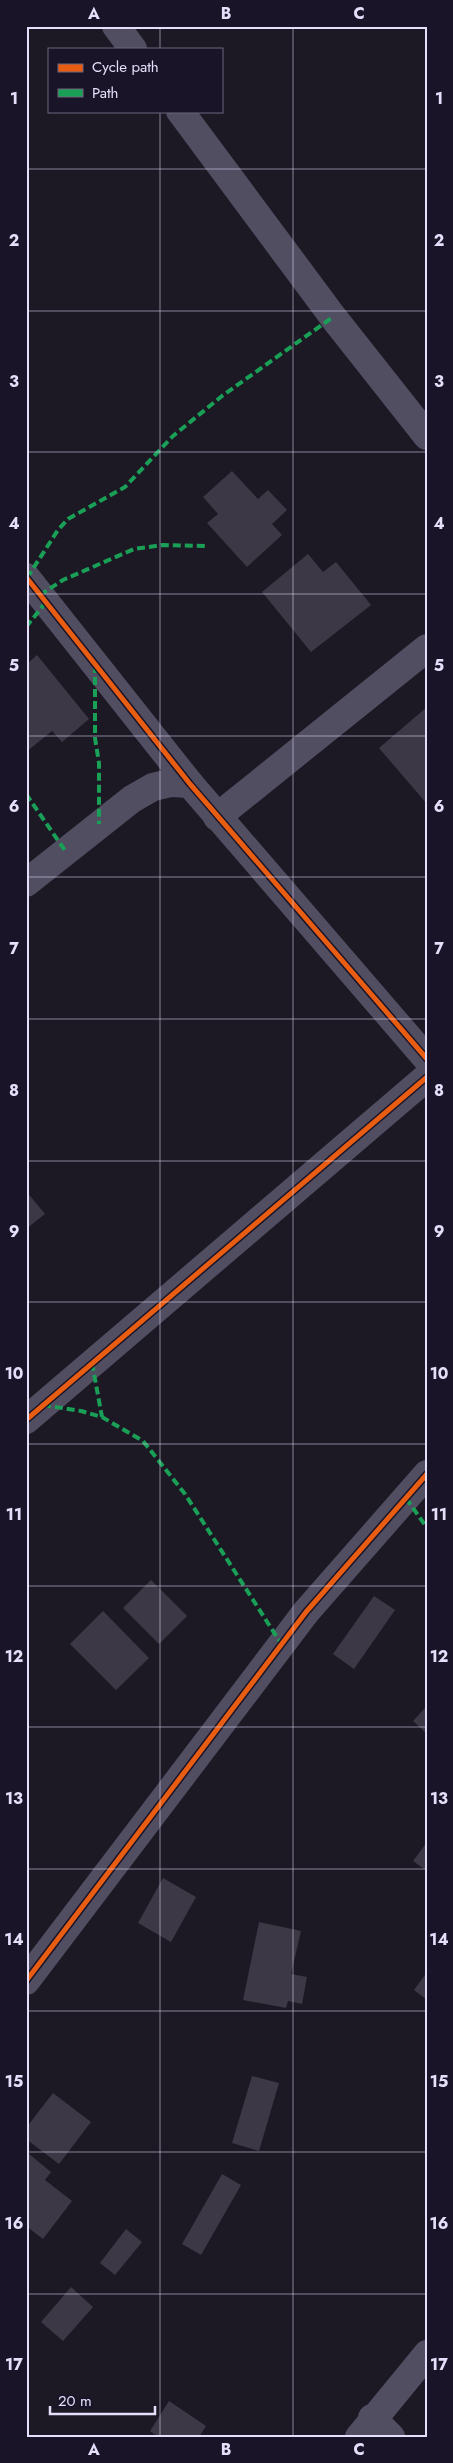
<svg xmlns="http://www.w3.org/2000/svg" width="453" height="2463" font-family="Jost,sans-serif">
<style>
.building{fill:#3c3845}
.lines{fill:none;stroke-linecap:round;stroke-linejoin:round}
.minor{stroke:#524e62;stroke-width:28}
.quiet{stroke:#1a9f57;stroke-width:4;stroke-dasharray:8 4;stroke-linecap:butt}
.cycleway-casing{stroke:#1a1428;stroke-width:8}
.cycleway{stroke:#e95d12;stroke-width:5}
.grid{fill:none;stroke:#e6dffb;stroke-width:1;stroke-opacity:0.55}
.neatline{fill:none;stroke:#e6dffb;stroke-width:2}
.grid-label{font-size:16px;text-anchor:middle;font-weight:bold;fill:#e6dffb}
</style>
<rect width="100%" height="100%" fill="#1c1824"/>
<g class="building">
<path d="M 232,471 L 258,499 L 268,490 L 287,510 L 272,524 L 282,535 L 247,567 L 207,523 L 218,514 L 203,497 Z"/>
<path d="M 308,554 L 323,572 L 336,562 L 371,605 L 311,652 L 262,592 Z"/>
<path d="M 37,655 L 89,719 L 62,742 L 52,731 L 26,752 L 26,691 L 29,689 L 26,687 L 26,665 Z"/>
<path d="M 427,707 L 427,804 L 379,748 Z"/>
<path d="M 26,1191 L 45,1214 L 26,1229 Z"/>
<path d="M 151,1580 L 187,1616 L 159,1644 L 123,1608 Z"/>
<path d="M 374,1596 L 395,1610 L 354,1669 L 333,1654 Z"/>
<path d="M 103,1611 L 149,1658 L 116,1690 L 70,1644 Z"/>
<path d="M 425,1708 L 427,1710 L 427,1734 L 413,1721 Z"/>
<path d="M 427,1842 L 427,1871 L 413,1861 Z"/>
<path d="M 163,1878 L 196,1897 L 171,1942 L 138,1923 Z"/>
<path d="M 259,1922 L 301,1931 L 291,1974 L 307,1977 L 302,2004 L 288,2001 L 286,2008 L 243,2000 Z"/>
<path d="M 427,1972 L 427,2000 L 414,1990 Z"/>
<path d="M 252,2076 L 279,2083 L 259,2151 L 232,2143 Z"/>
<path d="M 53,2093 L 91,2122 L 59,2164 L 26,2139 L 26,2128 Z"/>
<path d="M 29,2154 L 51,2172 L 45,2180 L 72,2201 L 43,2239 L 26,2226 L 26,2157 Z"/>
<path d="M 222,2174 L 241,2185 L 201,2255 L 182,2244 Z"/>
<path d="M 126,2229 L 142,2242 L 115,2275 L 100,2263 Z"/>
<path d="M 71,2287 L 93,2307 L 63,2341 L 41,2322 Z"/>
<path d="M 169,2401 L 206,2426 L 199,2437 L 158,2437 L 150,2431 Z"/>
</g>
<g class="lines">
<g class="minor">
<path d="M 116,26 L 133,49"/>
<path d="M 180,111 L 333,317 L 427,436"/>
<path d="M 26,577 L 190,784 L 427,1059"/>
<path d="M 217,817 L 427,648"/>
<path d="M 26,883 L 132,799 L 153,787 L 170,783 L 190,784"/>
<path d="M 26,1420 L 427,1077"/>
<path d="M 26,1981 L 306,1612 L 427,1474"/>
<path d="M 372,2418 L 391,2437"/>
<path d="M 359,2437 L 427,2354"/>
</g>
<g class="quiet">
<path d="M 27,578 L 58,530 L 68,519 L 125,487 L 173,436 L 222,396 L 333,317"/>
<path d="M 40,595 L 63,580 L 134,549 L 163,545 L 205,546"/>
<path d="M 26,627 L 46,602"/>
<path d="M 95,665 L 95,738 L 99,763 L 99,824"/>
<path d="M 26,794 L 66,852"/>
<path d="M 92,1363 L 102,1417"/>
<path d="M 43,1405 L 81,1411 L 102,1417 L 143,1441 L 185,1494 L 282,1645"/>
<path d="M 406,1498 L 427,1528"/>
</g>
<g class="cycleway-casing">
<g id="cycleway">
<path d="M 26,577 L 190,784 L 427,1059"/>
<path d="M 26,1420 L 427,1077"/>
<path d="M 26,1981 L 306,1612 L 427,1474"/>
</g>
</g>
<use href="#cycleway" class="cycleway"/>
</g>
<path class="grid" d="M 160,26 L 160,49M 293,26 L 293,2437M 160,111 L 160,2437M 26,169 L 427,169M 26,311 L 427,311M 26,452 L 427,452M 26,594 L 427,594M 26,736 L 427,736M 26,877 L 427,877M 26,1019 L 427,1019M 26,1161 L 427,1161M 26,1302 L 427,1302M 26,1444 L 427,1444M 26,1586 L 427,1586M 26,1727 L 427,1727M 26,1869 L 427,1869M 26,2011 L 427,2011M 26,2152 L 427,2152M 26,2294 L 427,2294"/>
<rect width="453" height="2463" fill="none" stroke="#1a1428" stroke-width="55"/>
<rect x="48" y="48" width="175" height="65" fill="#1a1428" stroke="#6c657c"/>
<rect x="58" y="64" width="25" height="8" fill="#e95d12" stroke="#6c657c"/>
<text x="92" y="72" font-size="15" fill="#e6dffb">Cycle path</text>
<rect x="58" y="89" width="25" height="8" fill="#1a9f57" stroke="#6c657c"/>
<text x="92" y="98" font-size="15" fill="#e6dffb">Path</text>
<path d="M50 2406v8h105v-8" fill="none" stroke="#e6dffb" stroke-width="2.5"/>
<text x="58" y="2406" font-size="15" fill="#e6dffb" stroke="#1a1428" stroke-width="4" paint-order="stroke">20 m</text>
<rect x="28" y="28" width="398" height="2408" class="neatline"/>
<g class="grid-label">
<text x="94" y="19">A</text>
<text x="226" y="19">B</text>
<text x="359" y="19">C</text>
<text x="14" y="104">1</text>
<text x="439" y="104">1</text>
<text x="14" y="246">2</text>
<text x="439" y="246">2</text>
<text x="14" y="387">3</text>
<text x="439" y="387">3</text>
<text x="14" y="529">4</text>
<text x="439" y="529">4</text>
<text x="14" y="671">5</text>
<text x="439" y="671">5</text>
<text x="14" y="812">6</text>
<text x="439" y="812">6</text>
<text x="14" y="954">7</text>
<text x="439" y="954">7</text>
<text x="14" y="1096">8</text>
<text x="439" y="1096">8</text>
<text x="14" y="1237">9</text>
<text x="439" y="1237">9</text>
<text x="14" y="1379">10</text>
<text x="439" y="1379">10</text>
<text x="14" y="1520">11</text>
<text x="439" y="1520">11</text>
<text x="14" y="1662">12</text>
<text x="439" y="1662">12</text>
<text x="14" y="1804">13</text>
<text x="439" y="1804">13</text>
<text x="14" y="1945">14</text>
<text x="439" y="1945">14</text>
<text x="14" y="2087">15</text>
<text x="439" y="2087">15</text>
<text x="14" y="2229">16</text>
<text x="439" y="2229">16</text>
<text x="14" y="2370">17</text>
<text x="439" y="2370">17</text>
<text x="94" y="2455">A</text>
<text x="226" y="2455">B</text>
<text x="359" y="2455">C</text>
</g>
</svg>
